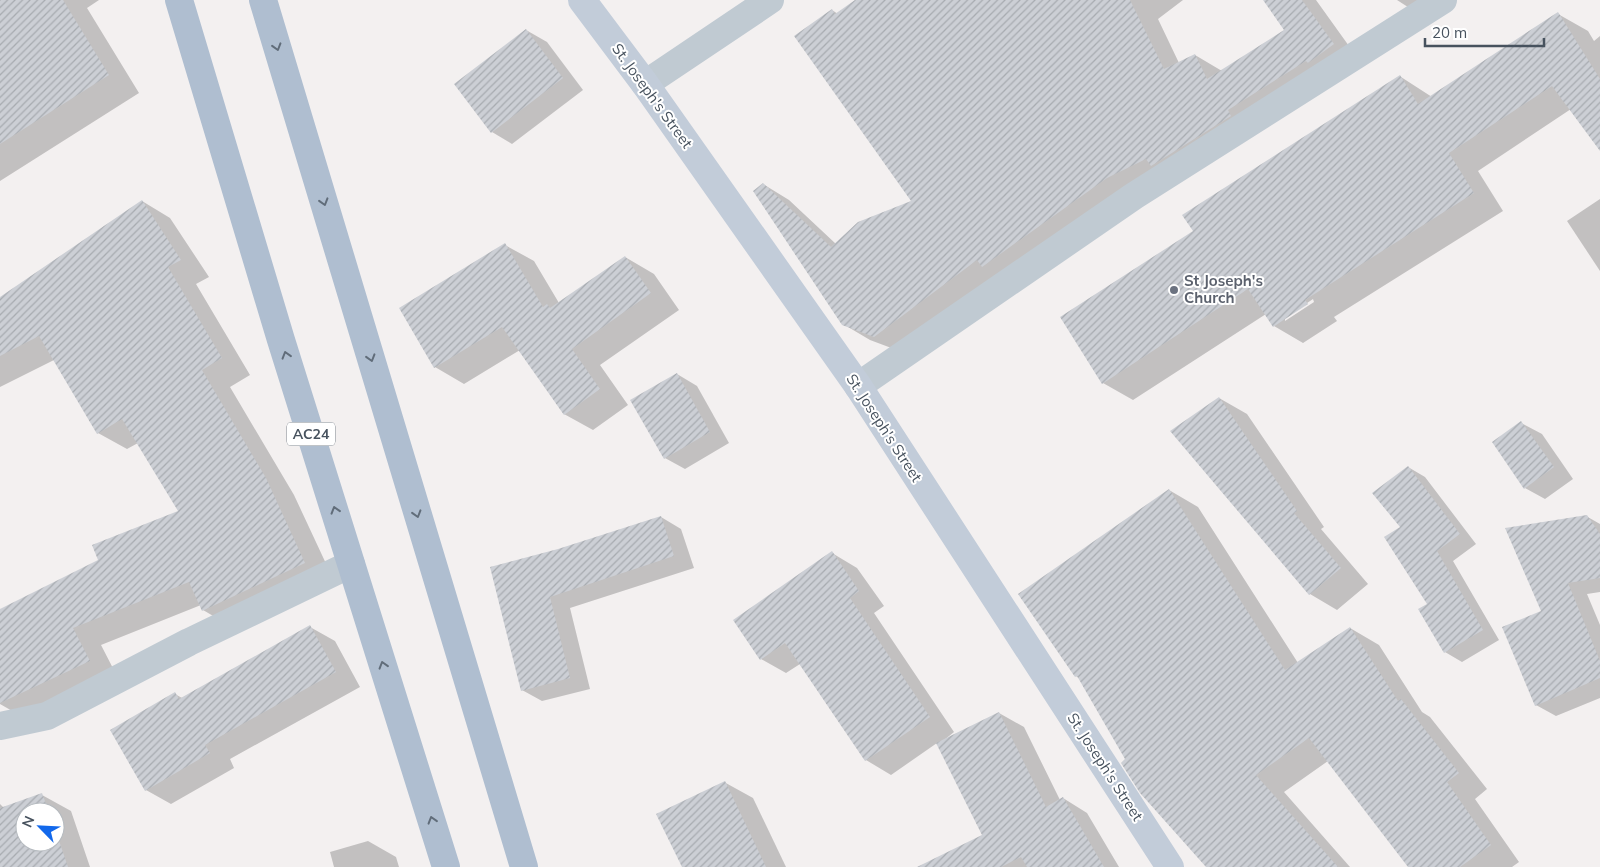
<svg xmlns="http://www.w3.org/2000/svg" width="1600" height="867" font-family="Mulish,sans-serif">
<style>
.shadow{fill:#0003;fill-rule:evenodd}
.building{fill:url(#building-hatch)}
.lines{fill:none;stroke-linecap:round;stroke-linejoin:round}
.minor{stroke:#c0cad2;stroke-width:28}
.secondary{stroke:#c2ccd9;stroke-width:28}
.primary{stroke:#afbed0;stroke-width:28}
.oneway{stroke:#616d7a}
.worship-dot{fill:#6b7280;stroke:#fff;stroke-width:2}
.labels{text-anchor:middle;stroke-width:4;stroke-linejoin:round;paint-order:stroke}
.shield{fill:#fff;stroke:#7e868e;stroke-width:1}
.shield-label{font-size:14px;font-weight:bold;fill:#47525e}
.street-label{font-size:15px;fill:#47525e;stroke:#fff}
.worship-label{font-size:15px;font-weight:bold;fill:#5b616d;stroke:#fff;text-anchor:start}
</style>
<defs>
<pattern id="building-hatch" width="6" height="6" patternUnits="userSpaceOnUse" patternTransform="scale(1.25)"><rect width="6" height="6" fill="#cccfd5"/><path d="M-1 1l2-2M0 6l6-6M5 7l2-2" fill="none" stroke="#a7abb0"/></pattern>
</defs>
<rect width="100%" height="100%" fill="#f3f0f0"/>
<g class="shadow">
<path d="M 0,0 L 99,0 L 87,8 L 139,93 L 0,181 Z"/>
<path d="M 857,0 L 1183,0 L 1158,19 L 1179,63 L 1195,55 L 1222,71 L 1286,30 L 1264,0 L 1316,0 L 1359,60 L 902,352 L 870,340 L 843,324 L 763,184 L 789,200 L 836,244 L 913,202 L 832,10 L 838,14 Z"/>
<path d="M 1397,0 L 1454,0 L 1428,20 Z"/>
<path d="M 1558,14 L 1588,31 L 1594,41 L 1600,36 L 1600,149 L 1571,109 L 1478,171 L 1503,211 L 1334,317 L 1337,321 L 1303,343 L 1274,326 L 1266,314 L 1133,400 L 1103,383 L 1195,231 L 1401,77 L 1432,97 ZM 1313,299 L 1314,302 L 1285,321 L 1285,318 Z"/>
<path d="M 526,30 L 547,42 L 583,90 L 512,144 L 492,132 L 456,85 Z"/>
<path d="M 1600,199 L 1600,271 L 1567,221 Z"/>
<path d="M 142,201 L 170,218 L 209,277 L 196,284 L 250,375 L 230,387 L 294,495 L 329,570 L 232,627 L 203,610 L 201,605 L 101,645 L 118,678 L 28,720 L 0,704 L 0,611 L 100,560 L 180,512 L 138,443 L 127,449 L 98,433 L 54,360 L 0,387 L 0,299 Z"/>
<path d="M 505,245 L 534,261 L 559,303 L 625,257 L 654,274 L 679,310 L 600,365 L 628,405 L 593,430 L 564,414 L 520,350 L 464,384 L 435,367 Z"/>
<path d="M 677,374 L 697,386 L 729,443 L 685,469 L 665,458 Z"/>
<path d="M 1219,398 L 1247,414 L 1324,527 L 1321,529 L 1368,584 L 1337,610 L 1310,594 Z"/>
<path d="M 1521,423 L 1542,434 L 1573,479 L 1545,499 L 1525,488 Z"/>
<path d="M 1408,467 L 1425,477 L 1476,544 L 1453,561 L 1499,640 L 1462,662 L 1445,652 L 1401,527 Z"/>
<path d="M 1169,490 L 1198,507 L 1298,663 L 1350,628 L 1379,645 L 1422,712 L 1430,717 L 1487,789 L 1475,799 L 1519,862 L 1512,867 L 1410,867 L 1328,761 L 1284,792 L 1350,867 L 1208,867 L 1127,760 L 1080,679 L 1076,676 Z"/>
<path d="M 1586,516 L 1600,524 L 1600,592 L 1587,594 L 1600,625 L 1600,698 L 1556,716 L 1536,705 L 1542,612 Z"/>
<path d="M 661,517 L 681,529 L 694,568 L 570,608 L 590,689 L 542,701 L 522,690 L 559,551 Z"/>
<path d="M 832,553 L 857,568 L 884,606 L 874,613 L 954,732 L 943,741 L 999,713 L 1024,727 L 1060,800 L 1063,798 L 1087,813 L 1119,867 L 948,867 L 983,836 L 937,743 L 891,775 L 866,760 L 800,664 L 786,673 L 761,659 Z"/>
<path d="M 310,627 L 335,641 L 360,687 L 230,759 L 234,768 L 171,804 L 146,790 L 175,694 L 182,698 Z"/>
<path d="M 724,782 L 753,798 L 786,867 L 683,867 Z"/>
<path d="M 42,795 L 71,811 L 90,867 L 0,867 L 0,804 L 4,808 ZM 25,812 L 55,812 L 55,842 L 25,842 Z"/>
<path d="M 368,841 L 396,857 L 399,867 L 334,867 L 330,852 Z"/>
</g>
<g class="building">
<path d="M 0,0 L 63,0 L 109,75 L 0,144 Z"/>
<path d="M 855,0 L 1130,0 L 1164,69 L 1195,54 L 1207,79 L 1284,30 L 1263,0 L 1302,0 L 1334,44 L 1308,63 L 1306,61 L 1228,110 L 1231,116 L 1151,166 L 1146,159 L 1107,178 L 982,267 L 977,260 L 874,337 L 842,325 L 753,191 L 763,183 L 831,247 L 858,222 L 911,201 L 794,36 L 832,9 L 835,14 Z"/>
<path d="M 1558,12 L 1600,79 L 1600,151 L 1552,86 L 1449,153 L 1474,193 L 1305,300 L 1308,304 L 1273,327 L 1248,289 L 1102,384 L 1060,317 L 1193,231 L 1182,215 L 1400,75 L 1418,104 Z"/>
<path d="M 526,29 L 563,78 L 491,133 L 454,84 Z"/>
<path d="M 142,200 L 181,260 L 168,267 L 222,358 L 202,370 L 266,478 L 305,563 L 202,611 L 189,582 L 73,628 L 90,661 L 0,703 L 0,609 L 98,560 L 92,545 L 178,511 L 122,419 L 97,434 L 39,336 L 0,356 L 0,297 Z"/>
<path d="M 505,243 L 543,307 L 547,304 L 550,308 L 625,256 L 651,293 L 572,349 L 600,389 L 564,415 L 502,327 L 434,368 L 399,308 Z"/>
<path d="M 677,373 L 710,432 L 664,459 L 630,400 Z"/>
<path d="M 1219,397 L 1297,511 L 1294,513 L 1341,568 L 1309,595 L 1170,431 Z"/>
<path d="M 1521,421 L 1554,467 L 1524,489 L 1492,442 Z"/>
<path d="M 1408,466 L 1460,534 L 1437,551 L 1483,630 L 1444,653 L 1418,609 L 1427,604 L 1384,537 L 1400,527 L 1372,493 Z"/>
<path d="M 1169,489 L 1285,670 L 1350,627 L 1398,701 L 1401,699 L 1459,773 L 1447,782 L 1491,845 L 1460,867 L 1408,867 L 1309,738 L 1256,775 L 1338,867 L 1206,867 L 1140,793 L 1121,763 L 1125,759 L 1077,676 L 1075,677 L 1018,594 Z"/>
<path d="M 1587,515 L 1600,534 L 1600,578 L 1568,583 L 1600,661 L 1600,678 L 1535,706 L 1502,627 L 1541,611 L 1505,528 Z"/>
<path d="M 661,516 L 674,556 L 550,597 L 570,678 L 521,691 L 490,567 L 558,549 Z"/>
<path d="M 832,551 L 859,591 L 850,598 L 930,717 L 865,761 L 785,643 L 760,660 L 733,620 Z"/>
<path d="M 310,625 L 336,672 L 205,745 L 210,753 L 145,791 L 110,730 L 175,692 L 179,699 Z"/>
<path d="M 999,712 L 1046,807 L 1063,797 L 1104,867 L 1027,867 L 1021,857 L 1001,867 L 917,867 L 982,835 L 936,743 Z"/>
<path d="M 725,781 L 766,867 L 682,867 L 656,814 Z"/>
<path d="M 42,793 L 49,812 L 25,812 L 25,842 L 55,842 L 55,829 L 68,867 L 0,867 L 0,808 Z"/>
</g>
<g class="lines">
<g class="minor">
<path d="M 645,84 L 770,0"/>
<path d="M 858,386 L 1134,196 L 1443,0"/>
<path d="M 0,726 L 47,716 L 189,642 L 351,564"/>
</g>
<path class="secondary" d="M 582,0 L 645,84 L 858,386 L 1170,867"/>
<g class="primary">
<path d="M 179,0 L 281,340 L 446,867"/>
<path d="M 263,0 L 524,867"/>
</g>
</g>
<defs><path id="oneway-chevron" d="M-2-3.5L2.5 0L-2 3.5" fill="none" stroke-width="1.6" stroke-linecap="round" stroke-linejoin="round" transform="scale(1.25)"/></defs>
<g class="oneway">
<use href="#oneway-chevron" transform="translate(277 47) rotate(73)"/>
<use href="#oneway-chevron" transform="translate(324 202) rotate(73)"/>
<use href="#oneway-chevron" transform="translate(286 355) rotate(-107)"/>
<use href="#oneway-chevron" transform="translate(371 358) rotate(73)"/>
<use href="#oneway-chevron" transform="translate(335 510) rotate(-107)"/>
<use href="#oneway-chevron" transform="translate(417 514) rotate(73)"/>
<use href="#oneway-chevron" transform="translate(383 665) rotate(-107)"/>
<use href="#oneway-chevron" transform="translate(432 820) rotate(-107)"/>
</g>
<circle class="worship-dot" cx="1174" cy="290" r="5"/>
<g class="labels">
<rect class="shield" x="287" y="422.5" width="48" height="23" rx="4"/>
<g class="shield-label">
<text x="311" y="439">AC24</text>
</g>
<g class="street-label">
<text transform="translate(652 96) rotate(54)" y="5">St. Joseph's Street</text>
<text transform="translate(884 428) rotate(57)" y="5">St. Joseph's Street</text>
<text transform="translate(1105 767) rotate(57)" y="5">St. Joseph's Street</text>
</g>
<g class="worship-label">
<text x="1184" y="286">St Joseph's<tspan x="1184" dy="17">Church</tspan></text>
</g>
</g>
<g transform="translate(40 827) rotate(294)"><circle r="24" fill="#ffffff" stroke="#b5babf"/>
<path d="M0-4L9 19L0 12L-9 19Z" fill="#1268eb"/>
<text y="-8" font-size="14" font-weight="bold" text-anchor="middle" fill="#47525e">N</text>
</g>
<path d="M1425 38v8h119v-8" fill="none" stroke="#47525e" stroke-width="2.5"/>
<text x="1432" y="38" font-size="15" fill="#47525e" stroke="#ffffff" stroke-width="4" paint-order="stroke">20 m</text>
</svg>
